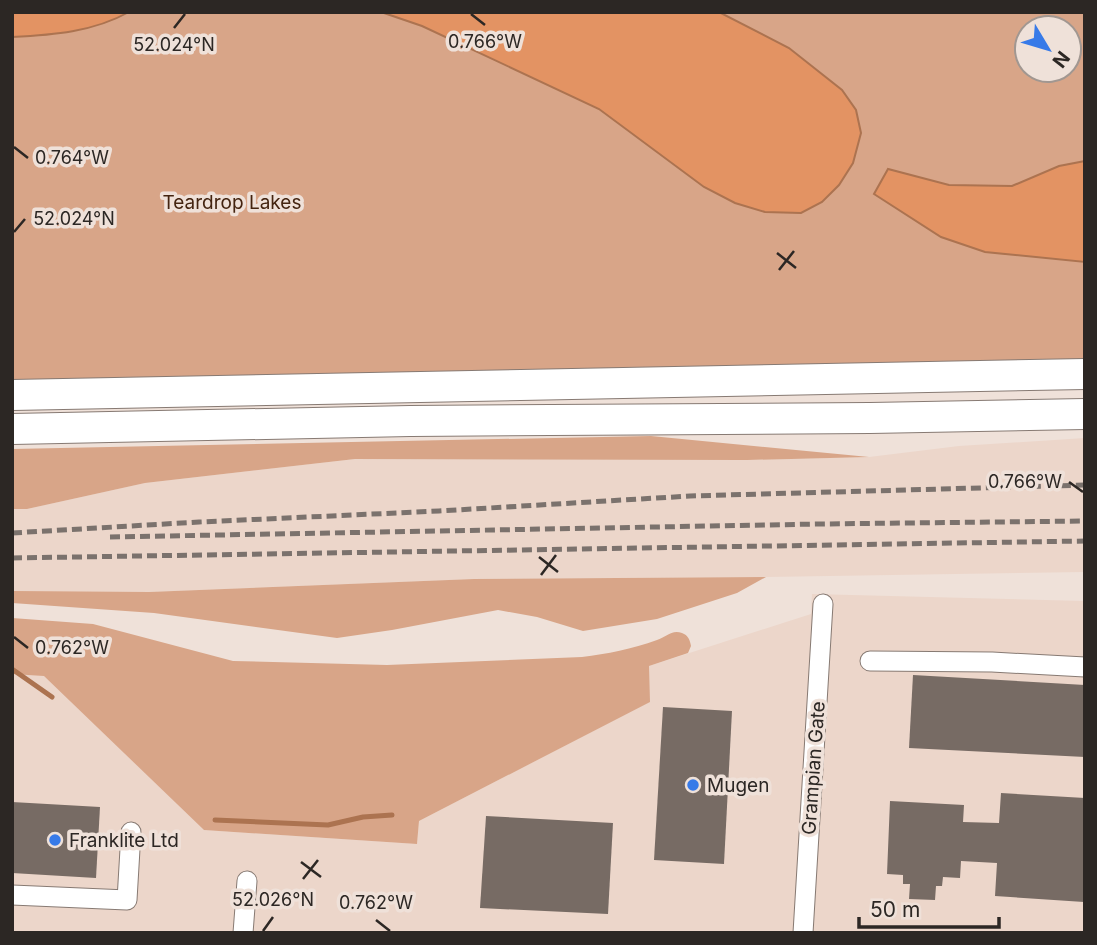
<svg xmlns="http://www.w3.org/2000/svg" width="1097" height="945" font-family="Inter,sans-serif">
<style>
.built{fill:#ecd6ca}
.green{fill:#d8a588;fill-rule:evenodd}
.water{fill:#e39363;stroke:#ac7350;stroke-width:2}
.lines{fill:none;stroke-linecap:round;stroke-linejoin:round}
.stream{stroke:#ac7350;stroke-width:5}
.building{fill:#776b64}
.minor-casing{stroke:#877a73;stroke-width:21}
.highway-casing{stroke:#877a73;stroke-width:32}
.minor{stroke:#fff;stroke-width:19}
.highway{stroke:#fff;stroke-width:30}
.rail{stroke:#7b726d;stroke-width:5;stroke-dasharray:10 5;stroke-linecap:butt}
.ticks{fill:none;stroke:#2c2724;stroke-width:2.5}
.poi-dot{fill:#377ae8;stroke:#efe1d9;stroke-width:2.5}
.labels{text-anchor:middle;stroke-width:7;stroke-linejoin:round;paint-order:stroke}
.park-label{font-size:19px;fill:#442410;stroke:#efe1d9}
.street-label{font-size:19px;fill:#2c2724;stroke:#efe1d9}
.poi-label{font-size:19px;fill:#2c2724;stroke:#efe1d9;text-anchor:start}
.ticks-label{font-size:18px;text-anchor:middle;fill:#2c2724;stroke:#efe1d9;stroke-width:7;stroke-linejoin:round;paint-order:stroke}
</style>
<rect width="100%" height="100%" fill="#efe1d9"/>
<g class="built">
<path d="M 1085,438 L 1085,572 L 766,577 L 474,579 L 149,592 L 12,593 L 12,509 L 27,509 L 145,483 L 355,459 L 747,460 L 869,457 L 959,446 Z"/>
<path d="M 812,594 L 1085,601 L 1085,933 L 12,933 L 12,674 L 44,675 L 204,830 L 417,844 L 419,821 L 649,702 L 649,666 L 811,614 Z"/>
</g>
<g class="green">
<path d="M 12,12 L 1085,12 L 1085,374 L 12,395 ZM 1027,28 L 1069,28 L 1069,70 L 1027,70 Z"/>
<path d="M 651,436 L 869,457 L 747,460 L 355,459 L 145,483 L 27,509 L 12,509 L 12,449 Z"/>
<path d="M 766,577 L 737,593 L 657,619 L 583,631 L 537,617 L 498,610 L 392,630 L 337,638 L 154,613 L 12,603 L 12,591 L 149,592 L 474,579 Z"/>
<path d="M 12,618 L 93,624 L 233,661 L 387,665 L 582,657 C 607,654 632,649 657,640 C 666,637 672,629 682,633 C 688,635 690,640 691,646 L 688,653 L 649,666 L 650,702 L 419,821 L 417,844 L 204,830 L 44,676 L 12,674 Z"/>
</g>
<g class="water">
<path d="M 12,12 L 129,12 C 93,32 53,35 12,37 Z"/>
<path d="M 381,12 L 719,12 L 789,48 L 842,90 L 856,110 L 861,133 L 853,163 L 839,185 L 822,202 L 801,213 L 765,212 L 735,203 L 704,187 L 599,109 L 422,26 Z"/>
<path d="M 1085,161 L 1085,262 L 985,252 L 941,237 L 874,194 L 888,169 L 949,185 L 1012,186 L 1059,166 Z"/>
</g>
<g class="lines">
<g class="stream">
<path d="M 12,669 L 52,697"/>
<path d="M 215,820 L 328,825 L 363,817 L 392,815"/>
</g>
</g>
<g class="building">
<path d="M 913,675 L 1085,685 L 1085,757 L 909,748 Z"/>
<path d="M 663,707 L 732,711 L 724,864 L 654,860 Z"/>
<path d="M 1001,793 L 1085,798 L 1084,902 L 995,896 L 997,863 L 961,861 L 960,878 L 943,877 L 942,886 L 936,886 L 935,900 L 909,899 L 910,884 L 903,884 L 903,875 L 887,874 L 890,801 L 964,805 L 963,822 L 999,823 Z"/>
<path d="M 12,802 L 100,807 L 96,878 L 12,873 Z"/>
<path d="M 486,816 L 613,823 L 608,914 L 480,908 Z"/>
</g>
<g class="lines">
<g class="minor-casing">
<g id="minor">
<path d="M 870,661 L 992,662 L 1085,667"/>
<path d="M 12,895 L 127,900 L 131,832"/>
<path d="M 243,933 L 247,881"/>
<path d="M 803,933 L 823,604"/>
</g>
</g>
<g class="highway-casing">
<g id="highway">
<path d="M 12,395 L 1085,374"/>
<path d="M 12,429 L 410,421 L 870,418 L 1085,414"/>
</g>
</g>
<use href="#minor" class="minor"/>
<use href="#highway" class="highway"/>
<g class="rail">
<path d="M 12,533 L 199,522 L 439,511 L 690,496 L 1085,485"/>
<path d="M 110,537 L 819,524 L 1085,521"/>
<path d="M 12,558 L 1085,541"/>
</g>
</g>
<path class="ticks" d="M 471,14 L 485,25M 174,28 L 185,14M 14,147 L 28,158M 14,232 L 25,219M 777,253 L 796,268M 779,270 L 794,251M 1069,482 L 1083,492M 539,557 L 558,572M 541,575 L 556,555M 14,637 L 28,648M 301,862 L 321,877M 303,879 L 318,860M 376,920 L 390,931M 263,931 L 273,917"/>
<g class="poi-dot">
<circle cx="693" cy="785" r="7"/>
<circle cx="55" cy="840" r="7"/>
</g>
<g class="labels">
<g class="park-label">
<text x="232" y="209">Teardrop Lakes</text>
</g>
<g class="street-label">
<text transform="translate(813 768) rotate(-86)" y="7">Grampian Gate</text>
</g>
<g class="poi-label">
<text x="707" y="792">Mugen</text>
<text x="69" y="847">Franklite Ltd</text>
</g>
</g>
<g class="ticks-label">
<text x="485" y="48">0.766°W</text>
<text x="174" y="51">52.024°N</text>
<text x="72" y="164">0.764°W</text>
<text x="74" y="225">52.024°N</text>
<text x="1025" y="488">0.766°W</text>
<text x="72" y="654">0.762°W</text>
<text x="273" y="906">52.026°N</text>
<text x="376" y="909">0.762°W</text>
</g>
<rect width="1097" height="945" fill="none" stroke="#2c2724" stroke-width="28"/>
<g transform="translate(1048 49) rotate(128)"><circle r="33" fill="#efe1d9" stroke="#a19791" stroke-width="2"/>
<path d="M0-5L12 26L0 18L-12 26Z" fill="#377ae8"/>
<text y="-10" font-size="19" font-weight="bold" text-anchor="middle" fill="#2c2724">N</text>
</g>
<path d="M859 917v10h140v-10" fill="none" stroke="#2c2724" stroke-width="3.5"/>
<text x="870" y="917" font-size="21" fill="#2c2724" stroke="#efe1d9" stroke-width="5" paint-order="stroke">50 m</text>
</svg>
